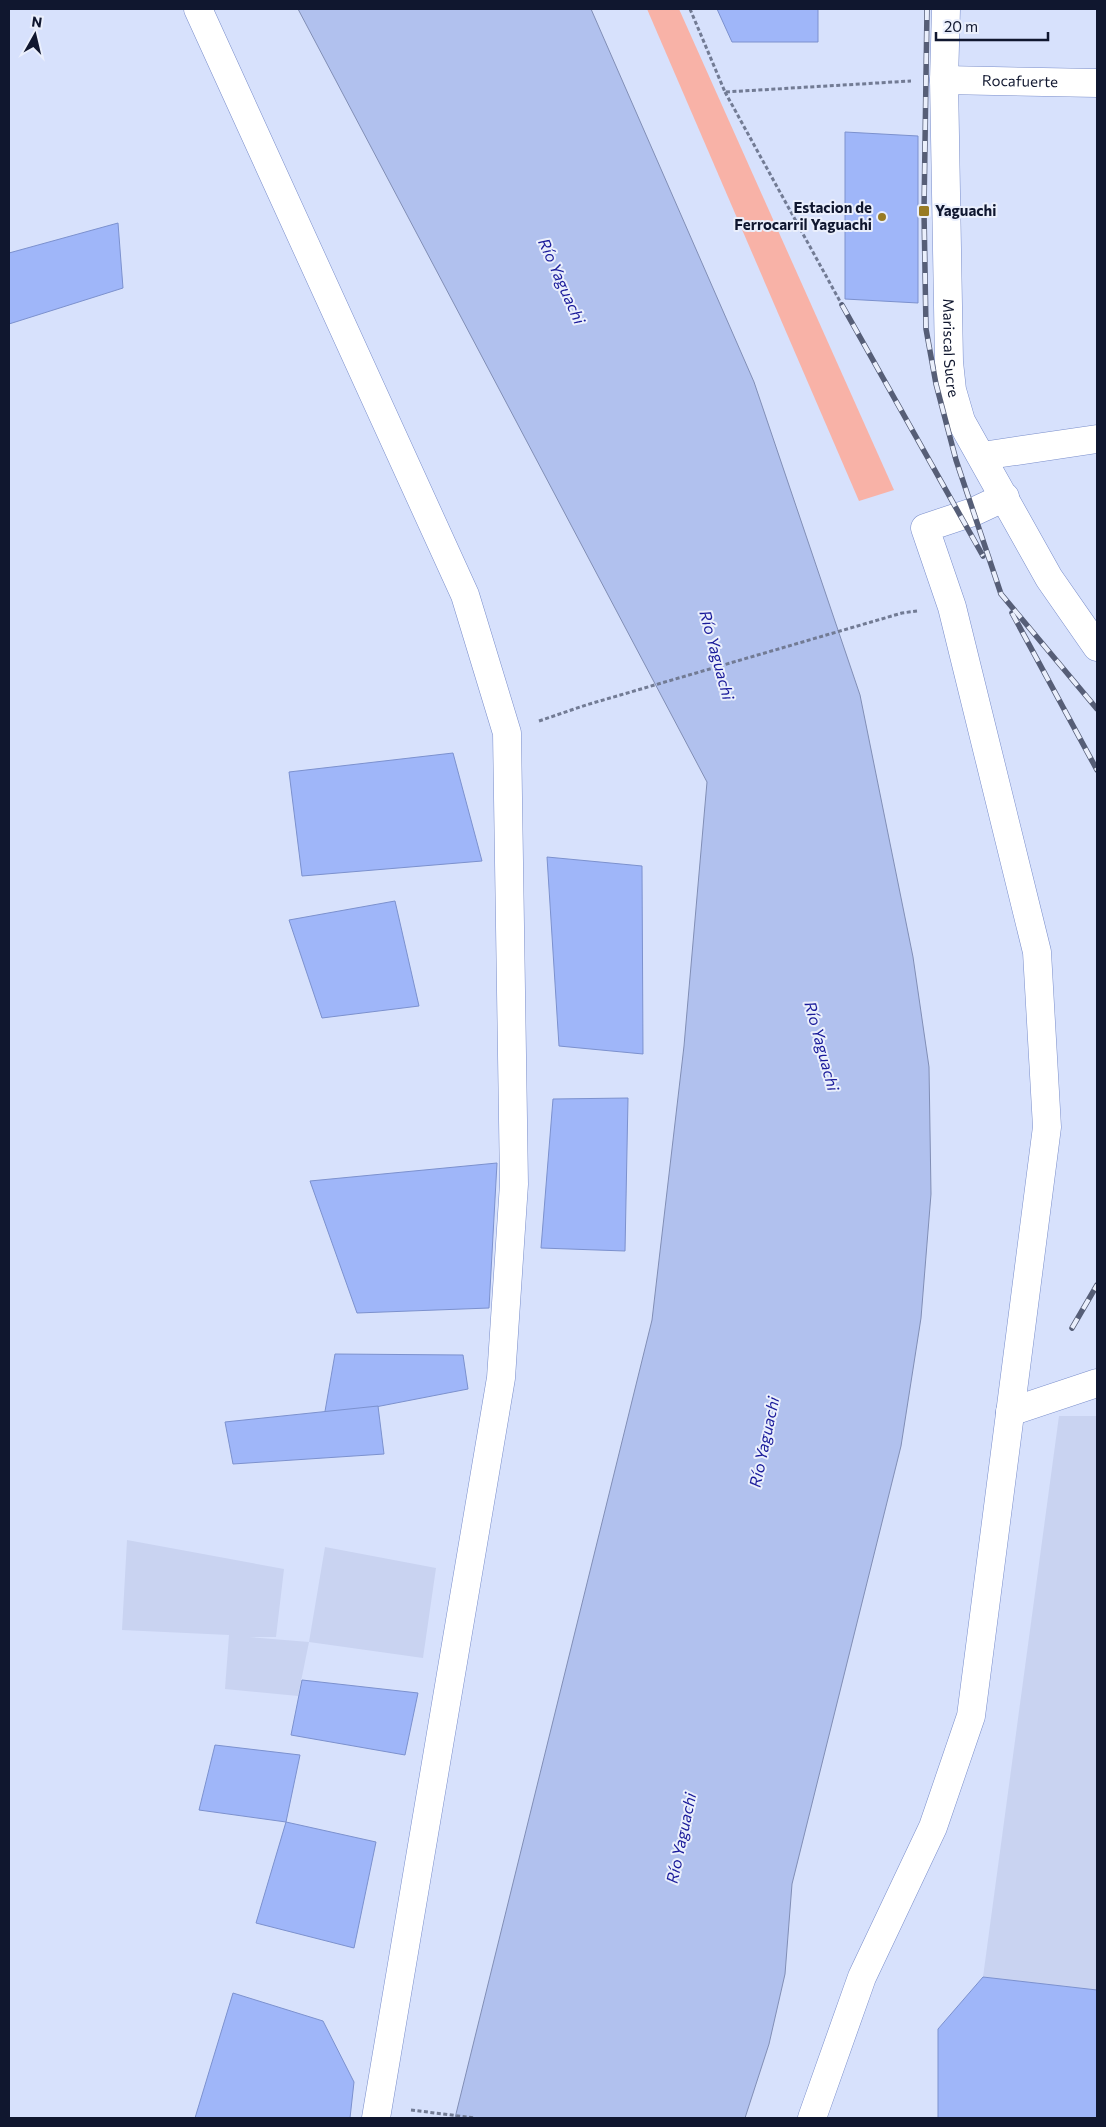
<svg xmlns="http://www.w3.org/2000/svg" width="1106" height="2127" font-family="Commissioner,sans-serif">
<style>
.built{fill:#c9d3f1}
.green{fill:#f8b2a7}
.water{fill:#b1c1ee;stroke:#818eb5}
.building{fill:#9fb6f9;stroke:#7c91ce}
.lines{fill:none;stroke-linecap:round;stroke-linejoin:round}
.minor-casing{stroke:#798dca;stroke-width:29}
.path{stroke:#727b94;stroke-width:3;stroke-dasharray:4 2.5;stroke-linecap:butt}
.minor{stroke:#fff;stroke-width:28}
.rail-casing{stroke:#565e77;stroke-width:5.5}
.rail{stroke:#eaeffc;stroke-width:4;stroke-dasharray:11;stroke-linecap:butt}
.poi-dot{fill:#987b24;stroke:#eaeffc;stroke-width:2}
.labels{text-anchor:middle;stroke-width:4;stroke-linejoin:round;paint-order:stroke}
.street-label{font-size:15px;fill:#10172f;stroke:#eaeffc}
.poi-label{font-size:15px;font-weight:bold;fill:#10172f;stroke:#eaeffc;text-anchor:end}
.water-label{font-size:16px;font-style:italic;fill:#191a9a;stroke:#eaeffc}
</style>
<rect width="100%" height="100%" fill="#d7e1fc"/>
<g class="built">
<path d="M 1059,1416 L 1097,1416 L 1097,1990 L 983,1977 Z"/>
<path d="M 127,1540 L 284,1569 L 276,1637 L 249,1637 L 309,1642 L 325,1547 L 436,1568 L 423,1658 L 309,1642 L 298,1696 L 225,1689 L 229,1635 L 122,1630 Z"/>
</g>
<path class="green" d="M 647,9 L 679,9 L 894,490 L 859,501 Z"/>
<path class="water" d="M 298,9 L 591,9 L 754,382 L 860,695 L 913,957 L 929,1067 L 931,1194 L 921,1318 L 901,1446 L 792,1884 L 785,1974 L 769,2044 L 745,2118 L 455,2118 L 652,1320 L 684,1046 L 707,782 Z"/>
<g class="building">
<path d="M 717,9 L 818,9 L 818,42 L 732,42 Z"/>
<path d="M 845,132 L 918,136 L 918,303 L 845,299 Z"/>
<path d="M 118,223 L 123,288 L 9,324 L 9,253 Z"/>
<path d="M 453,753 L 482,861 L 302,876 L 289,772 Z"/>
<path d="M 547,857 L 642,866 L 643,1054 L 559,1046 Z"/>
<path d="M 395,901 L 419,1006 L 322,1018 L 289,920 Z"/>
<path d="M 628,1098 L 625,1251 L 541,1248 L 553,1099 Z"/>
<path d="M 497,1163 L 489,1308 L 357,1313 L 310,1181 Z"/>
<path d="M 335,1354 L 463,1355 L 468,1389 L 324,1417 Z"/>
<path d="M 378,1406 L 384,1454 L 233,1464 L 225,1422 Z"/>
<path d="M 302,1680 L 418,1693 L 405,1755 L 291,1735 Z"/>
<path d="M 215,1745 L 300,1755 L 286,1822 L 199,1810 Z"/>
<path d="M 286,1822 L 376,1842 L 354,1948 L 256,1923 Z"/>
<path d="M 983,1977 L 1097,1990 L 1097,2118 L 938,2118 L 938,2029 Z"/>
<path d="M 233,1993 L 323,2021 L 354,2082 L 350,2118 L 195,2118 Z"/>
</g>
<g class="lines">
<g class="minor-casing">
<g id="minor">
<path d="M 198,9 L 465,595 L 507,733 L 514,1184 L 501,1378 L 376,2118"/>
<path id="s1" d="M 946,9 L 944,80 L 949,362 L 952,390 L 961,421 L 1049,578 L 1097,647"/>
<path id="s2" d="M 944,80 L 1097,83"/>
<path d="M 982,456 L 1097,439"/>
<path d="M 1010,1412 L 1097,1383"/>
<path d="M 812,2118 L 862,1977 L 933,1827 L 971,1716 L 1047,1127 L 1037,952 L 952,607 L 925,528 L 973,512 L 1005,497"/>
</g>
</g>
<g class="path">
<path d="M 690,9 L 725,92 L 911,81"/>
<path d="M 725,92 L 842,305"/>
<path d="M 539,721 L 586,705 L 902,613 L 917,611"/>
<path d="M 411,2110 L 475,2118"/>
</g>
<use href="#minor" class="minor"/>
<g class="rail-casing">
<g id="rail">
<path d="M 927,9 L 924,211 L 926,329 L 936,384 L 956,460 L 1001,594 L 1097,709"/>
<path d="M 842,305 L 983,556"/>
<path d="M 1012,613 L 1097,770"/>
<path d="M 1072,1328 L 1097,1285"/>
</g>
</g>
<use href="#rail" class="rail"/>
</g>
<g class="poi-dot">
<rect x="918" y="205" width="12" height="12" rx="2.5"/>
<circle cx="882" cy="217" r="5"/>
</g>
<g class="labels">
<g class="street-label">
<text dy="5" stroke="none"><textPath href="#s2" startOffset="76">Rocafuerte</textPath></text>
<text dy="5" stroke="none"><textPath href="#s1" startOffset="339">Mariscal Sucre</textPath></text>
</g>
<g class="poi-label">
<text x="872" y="213">Estacion de<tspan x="872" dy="17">Ferrocarril Yaguachi</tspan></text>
<text x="935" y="216" text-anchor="start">Yaguachi</text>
</g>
<g class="water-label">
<text transform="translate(562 281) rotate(66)" y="6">Río Yaguachi</text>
<text transform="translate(717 655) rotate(75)" y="6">Río Yaguachi</text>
<text transform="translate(822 1046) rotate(75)" y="6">Río Yaguachi</text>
<text transform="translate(764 1442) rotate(-78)" y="6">Río Yaguachi</text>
<text transform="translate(681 1838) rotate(-78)" y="6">Río Yaguachi</text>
</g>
</g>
<rect width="1106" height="2127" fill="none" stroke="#10172f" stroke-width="20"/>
<g transform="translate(35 35) rotate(8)" stroke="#eaeffc" stroke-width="4" paint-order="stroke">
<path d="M0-4L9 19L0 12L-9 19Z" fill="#10172f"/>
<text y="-8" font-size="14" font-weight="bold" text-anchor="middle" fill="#10172f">N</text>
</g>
<path d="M936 32v8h112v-8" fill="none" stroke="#10172f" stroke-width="2.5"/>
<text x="944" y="32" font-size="15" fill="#10172f" stroke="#eaeffc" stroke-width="4" paint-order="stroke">20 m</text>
</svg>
